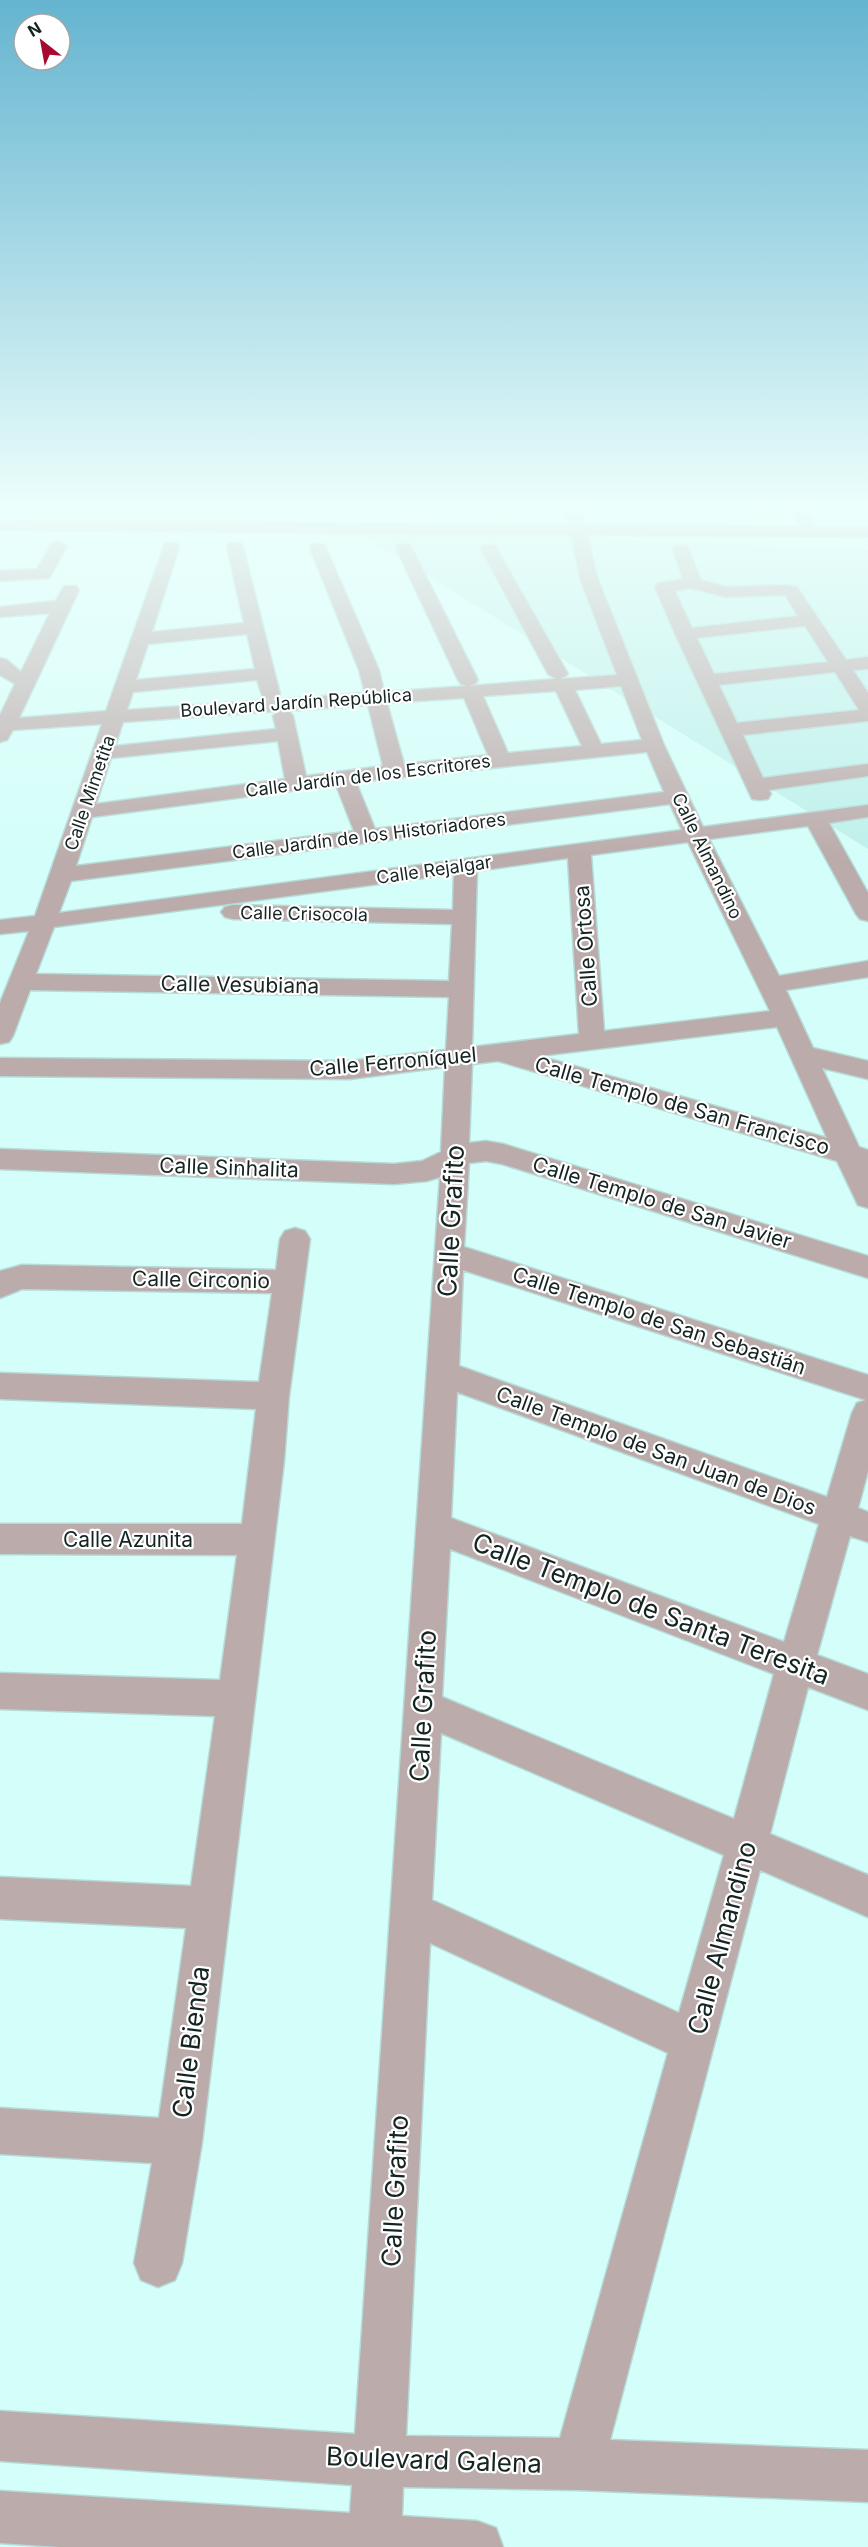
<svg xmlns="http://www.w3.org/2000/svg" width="868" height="2547" font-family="Inter,sans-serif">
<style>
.built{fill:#bff0eb}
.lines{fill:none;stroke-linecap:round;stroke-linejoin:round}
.minor-casing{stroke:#b5dbd7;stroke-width:3}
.minor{fill:#bbabab;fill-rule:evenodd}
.labels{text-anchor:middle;stroke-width:4.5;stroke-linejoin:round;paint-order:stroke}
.far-street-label{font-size:18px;fill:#142422;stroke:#fff}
.street-label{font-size:21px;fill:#142422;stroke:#fff}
.near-street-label{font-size:26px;fill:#142422;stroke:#fff}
</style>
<rect width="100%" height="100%" fill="#d4fef9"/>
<path class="built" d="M 351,528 L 868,550 L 868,849 Z"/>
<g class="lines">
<g class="minor-casing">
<g id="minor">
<path d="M 564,504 L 580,504 L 585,525 L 800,526 L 786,504 L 802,504 L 816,527 L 868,527 L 868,537 L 587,535 L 598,579 L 664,745 L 703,827 L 868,805 L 868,817 L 829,823 L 868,893 L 868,921 L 860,919 L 856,914 L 808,826 L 709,839 L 779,976 L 868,961 L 868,977 L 786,990 L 813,1048 L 868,1061 L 868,1079 L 822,1068 L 859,1147 L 868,1150 L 868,1208 L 858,1205 L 837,1161 L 498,1061 L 472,1064 L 469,1143 L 486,1141 L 503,1144 L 868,1256 L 868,1278 L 502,1164 L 486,1161 L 469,1163 L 464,1247 L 868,1375 L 868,1471 L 858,1508 L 868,1512 L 868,1542 L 850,1536 L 817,1655 L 868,1674 L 868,1710 L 808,1687 L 770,1834 L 868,1875 L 868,1917 L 760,1870 L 610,2440 L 868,2450 L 868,2502 L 578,2490 L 403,2487 L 402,2516 L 477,2521 L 496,2528 L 503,2547 L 60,2547 L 0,2543 L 0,2491 L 350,2513 L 352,2485 L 0,2461 L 0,2411 L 355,2434 L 440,1177 L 427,1181 L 394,1184 L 0,1169 L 0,1149 L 394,1164 L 422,1161 L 441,1152 L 445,1067 L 350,1079 L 0,1076 L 0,1058 L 350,1061 L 446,1050 L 449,997 L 30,990 L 13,1036 L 9,1042 L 0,1044 L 0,1003 L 29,931 L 0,934 L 0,920 L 35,916 L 102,724 L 13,730 L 7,740 L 0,742 L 0,715 L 15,684 L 0,675 L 0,658 L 7,660 L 21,672 L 50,613 L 0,617 L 0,607 L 56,601 L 64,586 L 76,586 L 79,590 L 19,718 L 106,711 L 165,543 L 177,543 L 179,547 L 152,632 L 244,623 L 227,547 L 229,543 L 241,543 L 243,547 L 280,694 L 277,698 L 271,700 L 365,693 L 359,670 L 310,548 L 312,544 L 324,544 L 326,548 L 379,670 L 384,692 L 467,686 L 461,684 L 458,680 L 396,548 L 398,544 L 410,544 L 478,680 L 475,684 L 469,686 L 556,679 L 548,674 L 481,549 L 483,545 L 495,545 L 497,549 L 568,674 L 561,679 L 617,675 L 580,579 L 571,535 L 0,530 L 0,520 L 568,525 ZM 247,634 L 255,669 L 136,680 L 148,644 ZM 257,680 L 263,698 L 270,700 L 127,710 L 133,692 ZM 621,686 L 642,740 L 601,744 L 575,690 ZM 556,691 L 582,746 L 508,753 L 483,696 ZM 464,698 L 488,755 L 404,764 L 387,703 ZM 368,705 L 383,766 L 306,776 L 293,716 L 290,712 L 285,711 ZM 279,711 L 273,716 L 276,729 L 115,746 L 123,722 ZM 278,741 L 285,779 L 96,804 L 111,758 ZM 647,752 L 664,792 L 375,829 L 356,782 ZM 336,785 L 354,831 L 76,866 L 92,817 ZM 670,804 L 682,830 L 59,913 L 71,881 ZM 688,842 L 770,1011 L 604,1031 L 591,855 ZM 568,858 L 579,1034 L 472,1047 L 477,871 ZM 454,874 L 453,910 L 233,905 L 225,907 L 221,912 L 225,917 L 233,919 L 452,924 L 449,981 L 36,974 L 54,927 ZM 777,1027 L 827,1138 L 539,1056 ZM 463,1270 L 866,1400 L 857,1403 L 852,1413 L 827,1497 L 459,1366 ZM 457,1392 L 819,1524 L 784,1642 L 451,1518 ZM 450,1549 L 774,1674 L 734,1819 L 442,1697 ZM 441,1733 L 724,1855 L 679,2013 L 432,1900 ZM 430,1943 L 668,2053 L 560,2438 L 406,2436 Z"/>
<path d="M 59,541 L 67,546 L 49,578 L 0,581 L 0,571 L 37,569 L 53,542 Z"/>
<path d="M 681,545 L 687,546 L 689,550 L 701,580 L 726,587 L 785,585 L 797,587 L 846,660 L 868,657 L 868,669 L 853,670 L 868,693 L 868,721 L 743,735 L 763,778 L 868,764 L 868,776 L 769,790 L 771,794 L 768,799 L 760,800 L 752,799 L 675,634 L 655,587 L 658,583 L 683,579 L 673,550 L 675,546 ZM 690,588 L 726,597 L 785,595 L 798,616 L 692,628 L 675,591 ZM 805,626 L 828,662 L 714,674 L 697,638 ZM 835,672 L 859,710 L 737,723 L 719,685 Z"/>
<path d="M 295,1228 L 305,1231 L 310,1239 L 289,1396 L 284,1461 L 202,2142 L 182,2263 L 175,2280 L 158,2287 L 141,2280 L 134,2263 L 152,2163 L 0,2154 L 0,2108 L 159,2118 L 186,1928 L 0,1919 L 0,1877 L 191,1886 L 215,1716 L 0,1709 L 0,1673 L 220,1680 L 237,1555 L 0,1554 L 0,1524 L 242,1524 L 256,1409 L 0,1399 L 0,1373 L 259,1382 L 272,1293 L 22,1289 L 0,1298 L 0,1271 L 22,1265 L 276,1270 L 280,1239 L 285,1231 Z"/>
</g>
</g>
<use href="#minor" class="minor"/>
</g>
<linearGradient id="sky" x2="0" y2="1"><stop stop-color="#65b4d0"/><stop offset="0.59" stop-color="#ecfffc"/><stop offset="1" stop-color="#ecfffc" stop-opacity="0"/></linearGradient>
<rect width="868" height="861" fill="url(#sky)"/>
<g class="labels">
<g class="far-street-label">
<text transform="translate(296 703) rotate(-4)" y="6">Boulevard Jardín República</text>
<text transform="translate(368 776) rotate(-7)" y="6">Calle Jardín de los Escritores</text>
<text transform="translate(90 793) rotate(-71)" y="6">Calle Mimetita</text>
<text transform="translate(369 836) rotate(-7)" y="6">Calle Jardín de los Historiadores</text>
<text transform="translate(707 856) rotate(64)" y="6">Calle Almandino</text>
<text transform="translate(434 870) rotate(-8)" y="6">Calle Rejalgar</text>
<text transform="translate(304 914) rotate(1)" y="6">Calle Crisocola</text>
</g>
<g class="street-label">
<text transform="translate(586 946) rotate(-94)" y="7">Calle Ortosa</text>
<text transform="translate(240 985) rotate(1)" y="7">Calle Vesubiana</text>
<text transform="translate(393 1062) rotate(-5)" y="7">Calle Ferroníquel</text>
<text transform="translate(682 1106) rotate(16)" y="7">Calle Templo de San Francisco</text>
<text transform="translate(229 1168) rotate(2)" y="7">Calle Sinhalita</text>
<text transform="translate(662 1203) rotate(17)" y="7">Calle Templo de San Javier</text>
<text transform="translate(201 1280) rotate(1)" y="7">Calle Circonio</text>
<text transform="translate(659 1321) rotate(18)" y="7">Calle Templo de San Sebastián</text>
<text transform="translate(656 1451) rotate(20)" y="7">Calle Templo de San Juan de Dios</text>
<text x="128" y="1547">Calle Azunita</text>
</g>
<g class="near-street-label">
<text transform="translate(451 1221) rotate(-87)" y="9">Calle Grafito</text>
<text transform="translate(651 1609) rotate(21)" y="9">Calle Templo de Santa Teresita</text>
<text transform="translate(423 1706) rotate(-87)" y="9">Calle Grafito</text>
<text transform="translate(722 1938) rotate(-75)" y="9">Calle Almandino</text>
<text transform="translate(191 2042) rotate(-83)" y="9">Calle Bienda</text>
<text transform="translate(395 2191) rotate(-87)" y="9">Calle Grafito</text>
<text transform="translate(434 2460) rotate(2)" y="9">Boulevard Galena</text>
</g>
</g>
<g transform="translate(42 42) rotate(329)"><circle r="28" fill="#ffffff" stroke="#a1a7a7" stroke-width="1.5"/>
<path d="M0-4.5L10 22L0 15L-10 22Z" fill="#a50931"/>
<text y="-9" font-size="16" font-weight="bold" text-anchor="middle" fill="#142422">N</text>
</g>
</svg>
